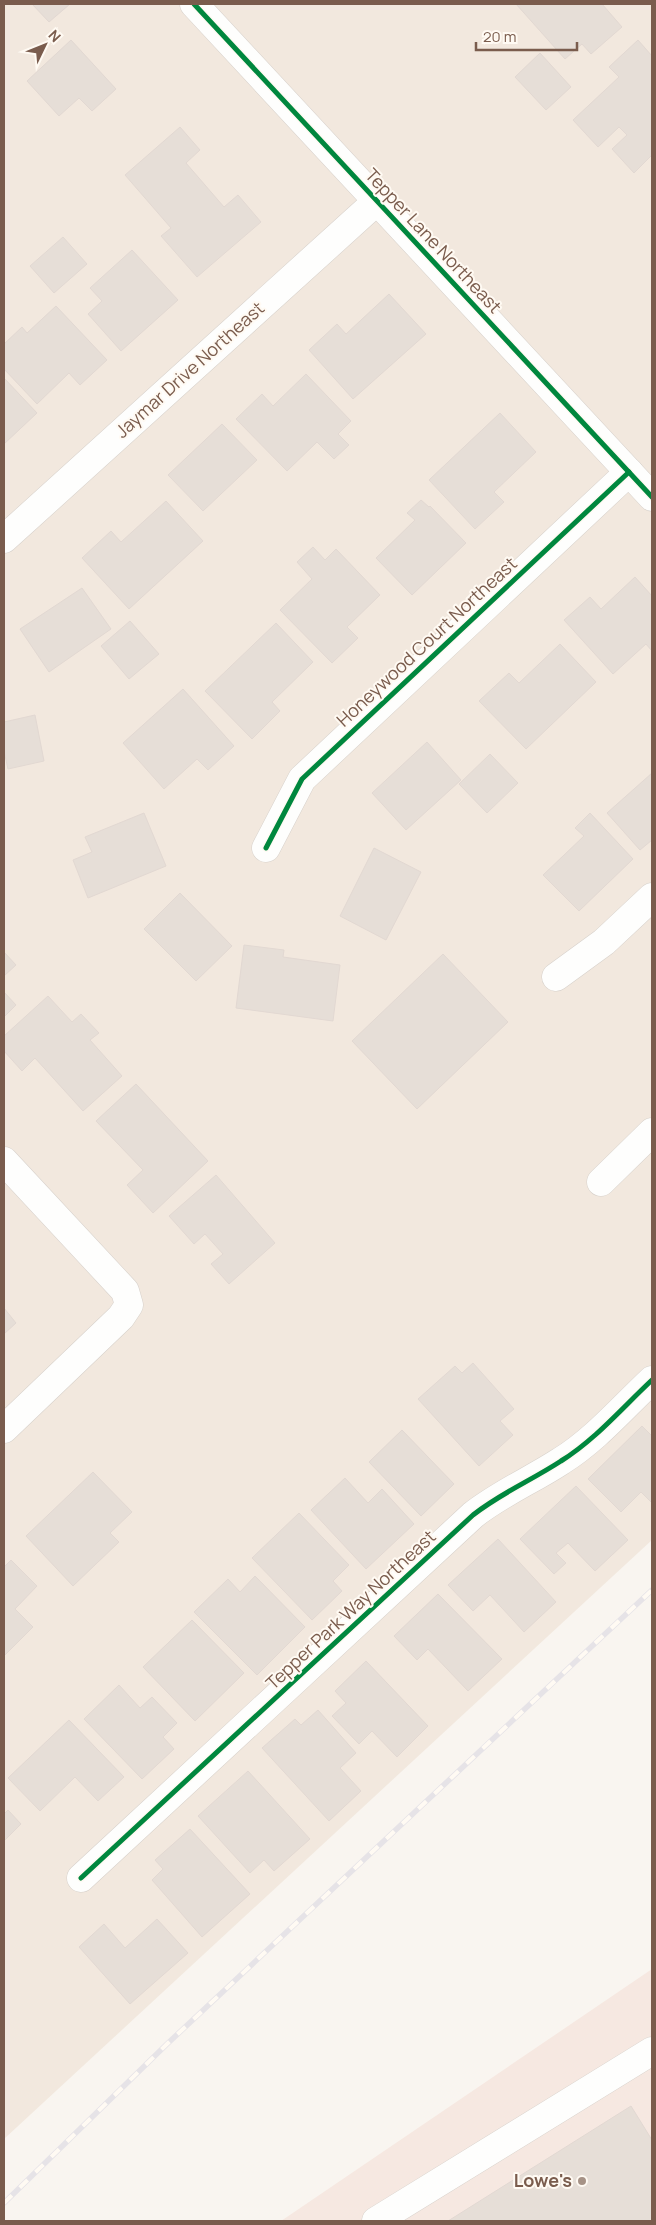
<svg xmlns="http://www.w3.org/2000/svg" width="656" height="2225" font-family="Manrope,sans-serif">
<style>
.residential{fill:#f2e8de}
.commercial{fill:#f6e8e1}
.building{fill:#e6ded7;stroke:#e2d8d2}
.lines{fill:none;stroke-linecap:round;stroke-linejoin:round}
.minor-casing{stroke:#d7d1cb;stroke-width:29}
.minor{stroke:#fefefd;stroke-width:28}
.rail-casing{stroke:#e6e3e7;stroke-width:5.5}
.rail{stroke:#fffaf3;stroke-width:4;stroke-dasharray:11;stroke-linecap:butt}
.cycleway-casing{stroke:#fffaf3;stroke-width:8}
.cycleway{stroke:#00873e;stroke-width:5}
.poi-dot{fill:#a69286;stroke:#fffaf3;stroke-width:2}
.labels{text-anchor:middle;stroke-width:4;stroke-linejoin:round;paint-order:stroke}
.street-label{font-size:18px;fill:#7a5c4d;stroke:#fffaf3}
.poi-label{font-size:18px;font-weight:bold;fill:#7a5c4d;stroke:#fffaf3;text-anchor:end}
</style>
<rect width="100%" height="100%" fill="#f9f5f0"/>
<path class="residential" d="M 4,4 L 652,4 L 652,1540 L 4,2139 Z"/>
<path class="commercial" d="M 652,1969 L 652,2221 L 281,2221 Z"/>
<g class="building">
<path d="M 32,4 L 70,4 L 49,22 Z"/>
<path d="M 516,4 L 602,4 L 622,27 L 591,54 L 582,44 L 565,59 Z"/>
<path d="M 71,40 L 116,89 L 92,111 L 79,98 L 59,116 L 27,81 Z"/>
<path d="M 638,40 L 652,56 L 652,155 L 634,173 L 612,149 L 627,135 L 619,127 L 598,147 L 573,120 L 619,77 L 609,67 Z"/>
<path d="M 540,53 L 571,87 L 546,110 L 515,77 Z"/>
<path d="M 180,127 L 200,150 L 186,163 L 224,207 L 238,195 L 261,222 L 197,277 L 161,236 L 171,228 L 125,175 Z"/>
<path d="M 63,237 L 87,264 L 54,293 L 30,266 Z"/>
<path d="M 132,250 L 178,300 L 121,351 L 88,314 L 102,301 L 90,288 Z"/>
<path d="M 389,294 L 426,334 L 353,399 L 309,350 L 337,324 L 346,334 Z"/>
<path d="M 56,306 L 107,360 L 80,385 L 69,373 L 37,404 L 4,369 L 4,344 L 22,327 L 27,333 Z"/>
<path d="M 306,374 L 351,421 L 338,434 L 349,445 L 334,459 L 317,442 L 287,471 L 236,419 L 262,394 L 273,406 Z"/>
<path d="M 4,378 L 37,413 L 4,444 Z"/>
<path d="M 500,413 L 536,452 L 494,492 L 504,502 L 475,529 L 429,480 Z"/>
<path d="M 222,424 L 257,460 L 203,511 L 168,475 Z"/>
<path d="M 421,500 L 429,507 L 430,506 L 466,543 L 412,595 L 376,558 L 415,520 L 407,513 Z"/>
<path d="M 166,501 L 203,541 L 129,609 L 82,558 L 111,531 L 121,542 Z"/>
<path d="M 313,547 L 325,560 L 336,549 L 380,595 L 347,627 L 358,638 L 332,663 L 280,610 L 312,579 L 297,562 Z"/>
<path d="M 635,577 L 652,596 L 652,651 L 646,644 L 613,674 L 564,620 L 590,597 L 601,609 Z"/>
<path d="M 82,588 L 111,629 L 49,672 L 20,629 Z"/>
<path d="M 130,621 L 159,654 L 129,679 L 101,646 Z"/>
<path d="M 276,623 L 313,662 L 272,702 L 280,711 L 252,739 L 205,691 Z"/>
<path d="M 560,644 L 596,682 L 526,749 L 479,701 L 509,673 L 519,683 Z"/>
<path d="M 183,689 L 234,746 L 208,770 L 197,759 L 164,789 L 123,743 Z"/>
<path d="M 35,715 L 44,761 L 8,769 L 4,751 L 4,722 Z"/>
<path d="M 427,742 L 461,780 L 406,830 L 372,793 Z"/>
<path d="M 490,754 L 518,783 L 487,813 L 459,784 Z"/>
<path d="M 652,773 L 652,840 L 640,850 L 607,813 Z"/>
<path d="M 144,813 L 166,866 L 88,898 L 73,860 L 92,852 L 85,837 Z"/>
<path d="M 590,813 L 633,859 L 579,911 L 543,875 L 584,836 L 575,828 Z"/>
<path d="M 374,848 L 421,872 L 386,940 L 340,916 Z"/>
<path d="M 180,893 L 232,946 L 196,981 L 144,929 Z"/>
<path d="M 244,945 L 284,950 L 283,957 L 340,965 L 333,1021 L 236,1008 Z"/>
<path d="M 4,952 L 16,965 L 4,976 Z"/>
<path d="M 443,954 L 508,1022 L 417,1109 L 352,1041 Z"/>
<path d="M 4,992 L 16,1005 L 4,1017 Z"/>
<path d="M 48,996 L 72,1022 L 81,1014 L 99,1033 L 90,1040 L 122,1076 L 83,1111 L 35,1058 L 22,1071 L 4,1051 L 4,1036 Z"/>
<path d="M 136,1084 L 208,1161 L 153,1213 L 127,1185 L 143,1170 L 96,1121 Z"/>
<path d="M 216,1175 L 275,1243 L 229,1284 L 211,1264 L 223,1254 L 205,1234 L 194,1244 L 169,1216 Z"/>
<path d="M 4,1308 L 16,1323 L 4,1334 Z"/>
<path d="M 473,1363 L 514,1409 L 500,1421 L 513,1435 L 479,1466 L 418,1399 L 455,1366 L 462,1373 Z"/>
<path d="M 642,1426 L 652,1436 L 652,1503 L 641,1492 L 621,1512 L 588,1479 Z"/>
<path d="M 402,1430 L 454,1484 L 421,1516 L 369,1462 Z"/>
<path d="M 93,1472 L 132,1512 L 110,1533 L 119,1542 L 73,1586 L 26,1536 Z"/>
<path d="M 345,1478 L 368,1503 L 382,1489 L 414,1524 L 366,1569 L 311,1510 Z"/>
<path d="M 576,1486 L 628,1540 L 595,1571 L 568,1543 L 556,1553 L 566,1563 L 554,1574 L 520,1539 Z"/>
<path d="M 299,1513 L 349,1565 L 333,1581 L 342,1591 L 312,1620 L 252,1558 Z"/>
<path d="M 498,1539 L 556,1602 L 524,1632 L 490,1595 L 473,1611 L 448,1585 Z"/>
<path d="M 11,1560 L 37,1586 L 15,1609 L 33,1627 L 4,1656 L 4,1567 Z"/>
<path d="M 255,1576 L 305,1627 L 257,1675 L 194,1612 L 228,1579 L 240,1592 Z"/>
<path d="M 438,1594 L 502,1659 L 468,1691 L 428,1649 L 417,1660 L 394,1636 Z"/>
<path d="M 192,1620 L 244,1673 L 195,1721 L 143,1667 Z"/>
<path d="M 366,1661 L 428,1726 L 397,1757 L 372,1731 L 359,1744 L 332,1716 L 346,1703 L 335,1691 Z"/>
<path d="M 119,1685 L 140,1708 L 152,1697 L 177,1723 L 163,1737 L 174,1749 L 142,1779 L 84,1719 Z"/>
<path d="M 318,1710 L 356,1753 L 340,1768 L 361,1791 L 329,1821 L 262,1748 L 295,1719 L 301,1725 Z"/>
<path d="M 69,1720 L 124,1777 L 98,1801 L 75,1777 L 40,1811 L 8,1778 Z"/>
<path d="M 248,1771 L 310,1839 L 274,1871 L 264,1860 L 250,1873 L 198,1816 Z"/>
<path d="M 8,1810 L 21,1824 L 4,1841 L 4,1814 Z"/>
<path d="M 190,1829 L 250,1894 L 202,1937 L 152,1880 L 163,1869 L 155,1860 Z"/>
<path d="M 157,1919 L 188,1953 L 130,2004 L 79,1947 L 104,1924 L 125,1948 Z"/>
<path d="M 631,2106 L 652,2140 L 652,2221 L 448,2221 Z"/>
</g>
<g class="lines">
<g class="minor-casing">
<g id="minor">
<path d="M 194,4 L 652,497"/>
<path d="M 4,539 L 377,201"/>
<path d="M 266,848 L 302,779 L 629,472"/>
<path d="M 556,977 L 604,942 L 652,897"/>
<path d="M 4,1161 L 125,1291 L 129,1305 L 121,1317 L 4,1429"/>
<path d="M 601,1182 L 652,1132"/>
<path d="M 81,1878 L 473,1515 C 501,1493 532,1480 561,1461 C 595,1440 623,1407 652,1380"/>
<path d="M 376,2221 L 652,2051"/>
</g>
</g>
<use href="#minor" class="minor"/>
<g class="rail-casing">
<path id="rail" d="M 4,2203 L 167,2044 L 652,1590"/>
</g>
<use href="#rail" class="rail"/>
<g class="cycleway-casing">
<g id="cycleway">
<path d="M 194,4 L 652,497"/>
<path d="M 266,848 L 302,779 L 629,472"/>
<path d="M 81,1878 L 473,1515 C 501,1493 532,1480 561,1461 C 595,1440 623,1407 652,1380"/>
</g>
</g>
<use href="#cycleway" class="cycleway"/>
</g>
<circle class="poi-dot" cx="582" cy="2181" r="5"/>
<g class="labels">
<g class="street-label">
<text transform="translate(433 241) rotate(47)" y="6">Tepper Lane Northeast</text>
<text transform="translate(190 370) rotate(-42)" y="6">Jaymar Drive Northeast</text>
<text transform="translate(427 642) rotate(-43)" y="6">Honeywood Court Northeast</text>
<text transform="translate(351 1610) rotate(-43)" y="6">Tepper Park Way Northeast</text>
</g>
<g class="poi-label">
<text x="572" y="2187">Lowe's</text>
</g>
</g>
<rect width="656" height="2225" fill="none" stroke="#7a5c4d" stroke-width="10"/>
<g transform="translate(45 45) rotate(47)" stroke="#fffaf3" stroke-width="4" paint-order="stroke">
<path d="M0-4L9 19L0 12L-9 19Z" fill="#7a5c4d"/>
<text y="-8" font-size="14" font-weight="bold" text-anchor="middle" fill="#7a5c4d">N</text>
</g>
<path d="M476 42v8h101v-8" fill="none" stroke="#7a5c4d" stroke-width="2.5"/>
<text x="483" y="42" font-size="15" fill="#7a5c4d" stroke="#fffaf3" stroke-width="4" paint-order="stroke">20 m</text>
</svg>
